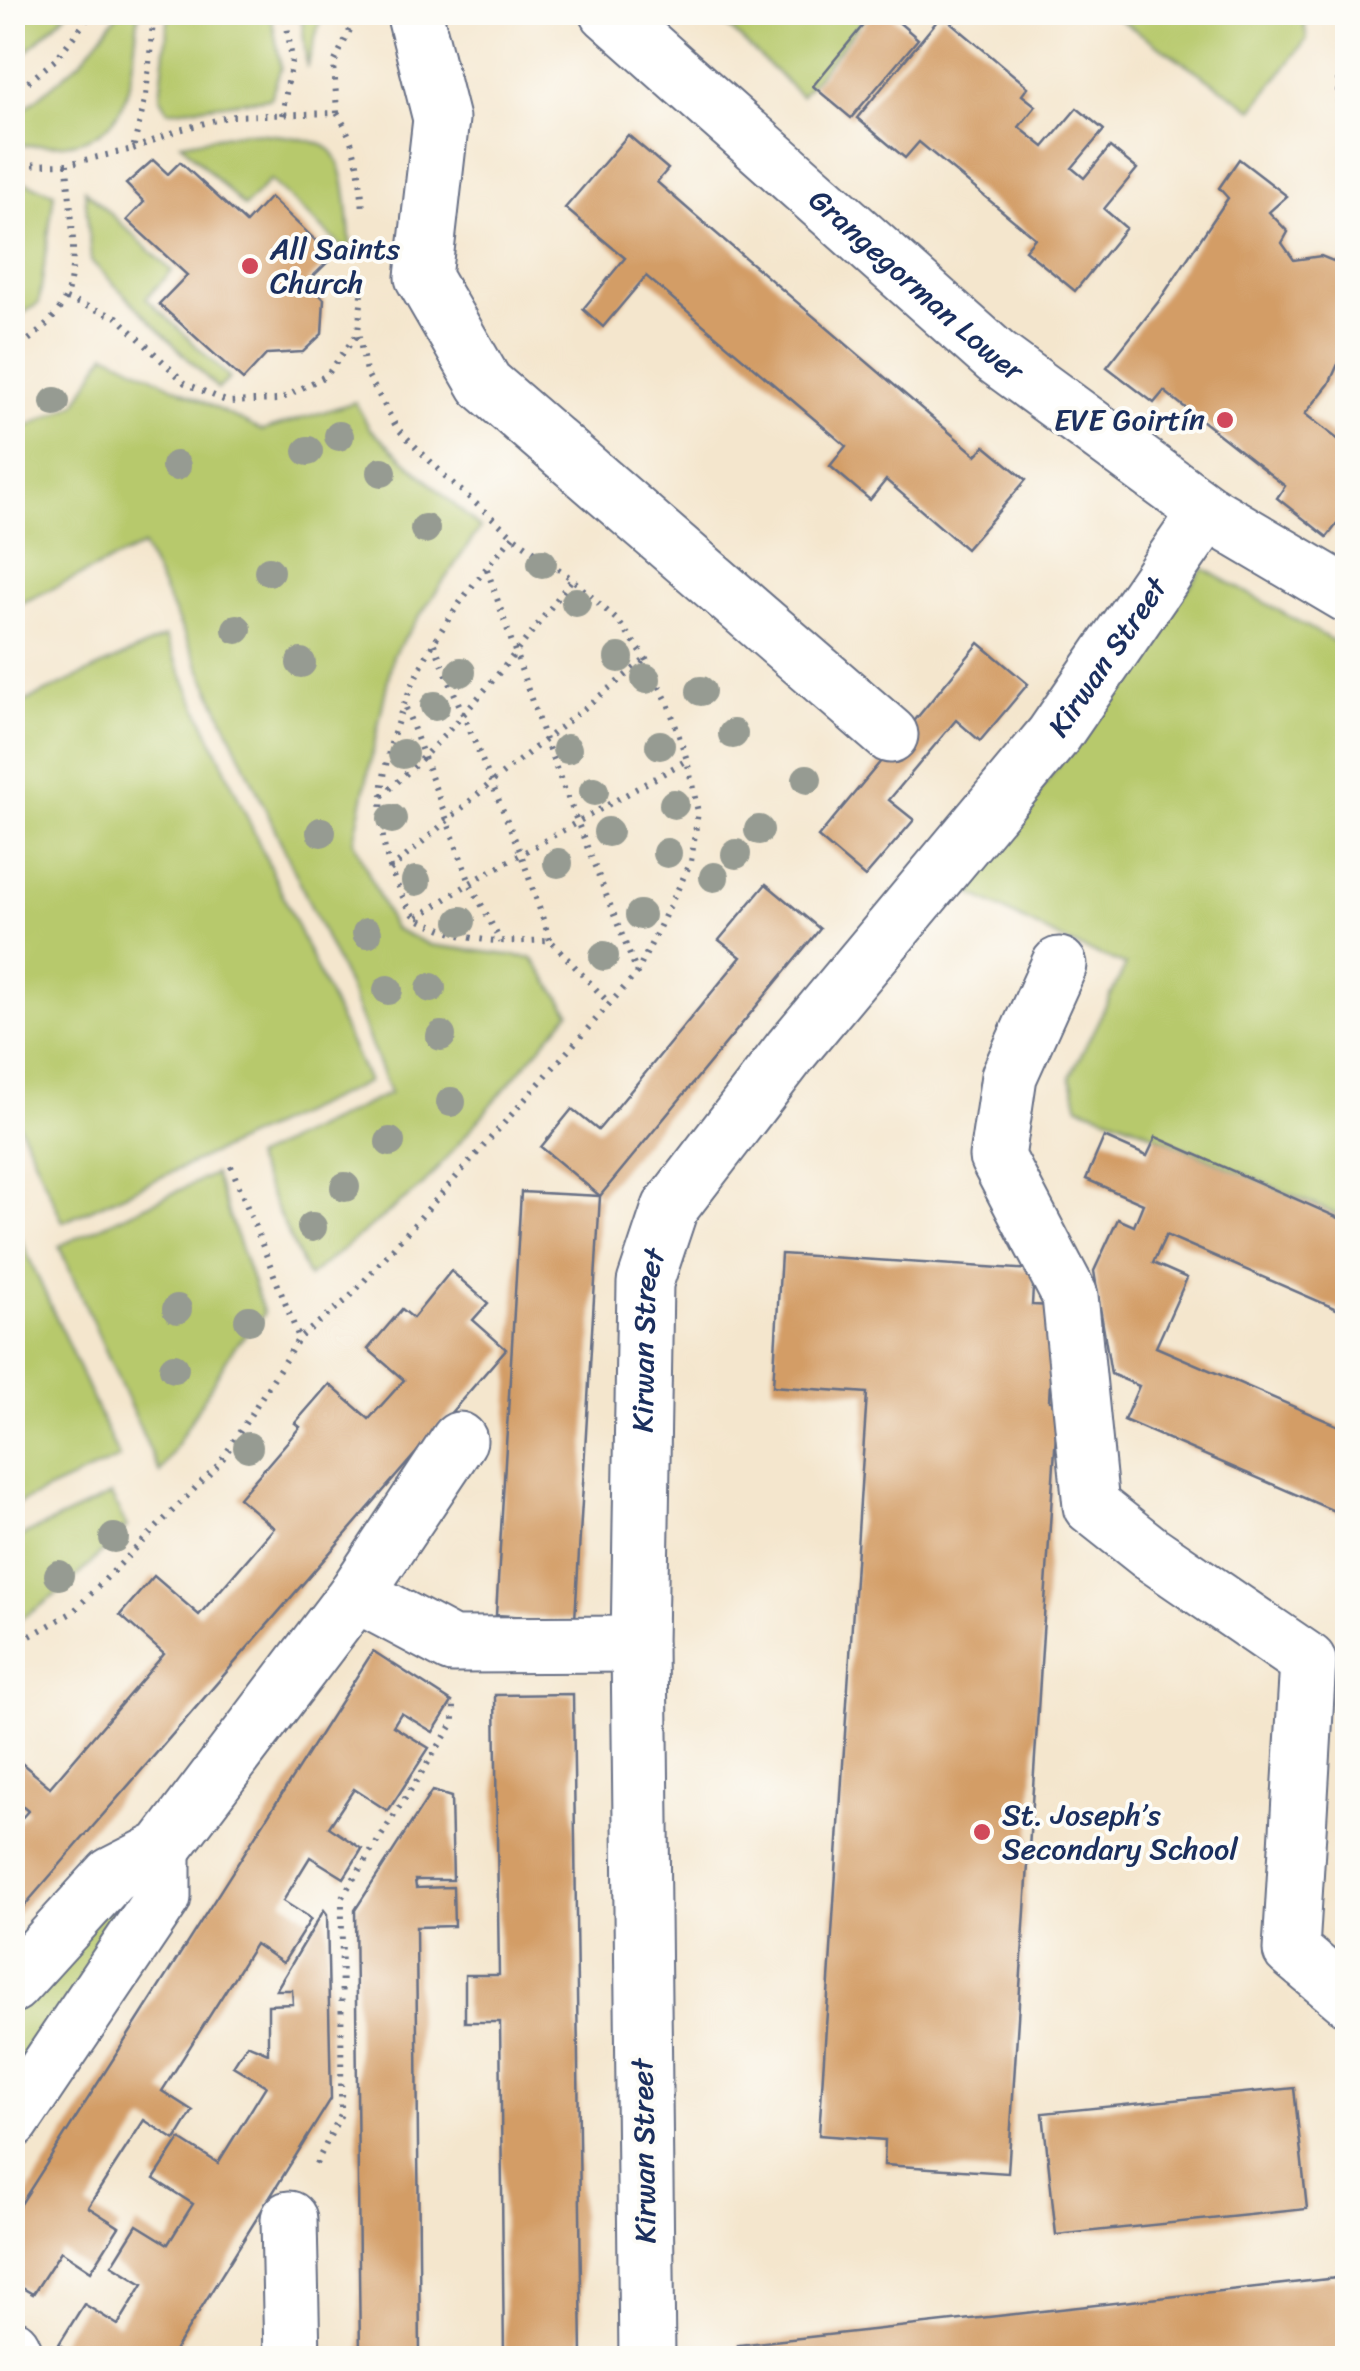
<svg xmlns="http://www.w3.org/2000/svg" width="1360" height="2371" font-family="Sriracha,sans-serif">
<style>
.green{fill:#b7c96c;stroke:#697c65;stroke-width:2.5}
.building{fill:#d39d66}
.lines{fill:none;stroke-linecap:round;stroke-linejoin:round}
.minor-casing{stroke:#676f85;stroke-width:59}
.path{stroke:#676f85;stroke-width:6;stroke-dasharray:2.5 8;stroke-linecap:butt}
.minor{stroke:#fff;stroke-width:55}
.tree{fill:#969b92}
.poi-dot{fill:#d1495b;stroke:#fdfcf7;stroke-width:4}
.labels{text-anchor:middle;stroke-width:8;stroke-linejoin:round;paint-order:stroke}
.poi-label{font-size:30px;fill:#1b2f5e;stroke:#fdfcf7;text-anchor:start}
.street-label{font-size:30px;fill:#1b2f5e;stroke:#fdfcf7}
</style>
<rect width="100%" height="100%" fill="#fdfcf7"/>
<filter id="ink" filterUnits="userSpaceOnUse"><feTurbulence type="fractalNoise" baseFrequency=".01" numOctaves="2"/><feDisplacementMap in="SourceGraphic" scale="20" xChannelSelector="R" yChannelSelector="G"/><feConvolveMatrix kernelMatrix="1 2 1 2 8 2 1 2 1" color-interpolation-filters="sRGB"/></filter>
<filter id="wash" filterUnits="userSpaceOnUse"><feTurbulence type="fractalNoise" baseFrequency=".0048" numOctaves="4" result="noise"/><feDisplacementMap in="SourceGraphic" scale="40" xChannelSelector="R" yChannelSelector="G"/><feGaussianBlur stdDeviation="2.25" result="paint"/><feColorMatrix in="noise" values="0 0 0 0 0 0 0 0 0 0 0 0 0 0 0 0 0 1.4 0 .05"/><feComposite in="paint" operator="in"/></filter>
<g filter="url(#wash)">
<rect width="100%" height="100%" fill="#f4e6cd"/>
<g class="green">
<path d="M 13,12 L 67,12 L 67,13 L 13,65 Z"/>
<path d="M 119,13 L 139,13 C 129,78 136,143 52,145 C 39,145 25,146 13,144 L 13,119 L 81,61 Z"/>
<path d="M 169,13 L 271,13 L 281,68 L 270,98 L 168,111 L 160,96 Z"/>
<path d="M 298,13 L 322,13 L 307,68 L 302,22 Z"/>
<path d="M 713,13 L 869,13 L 801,96 Z"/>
<path d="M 1110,13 L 1302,13 L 1307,39 L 1253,109 Z"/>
<path d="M 245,132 C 267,135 312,136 329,149 C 348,162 349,232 351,255 L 270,180 L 244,207 L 181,143 Z"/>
<path d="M 13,178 L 54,193 L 39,303 L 13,320 Z"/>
<path d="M 85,190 L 172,271 L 146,298 L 230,378 L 218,389 L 91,261 Z"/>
<path d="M 106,353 L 262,431 L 355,402 L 370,429 L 480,528 L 393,655 L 354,841 L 393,928 L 430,945 L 532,958 L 570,1012 L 424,1184 L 308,1277 L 253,1158 L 390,1093 L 348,986 L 143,546 L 13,607 L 13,433 L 76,404 Z"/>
<path d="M 1203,568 L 1347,649 L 1347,1219 L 1132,1125 L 1079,1106 L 1070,1077 L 1126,965 L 1071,944 L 966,891 Z"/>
<path d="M 165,637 L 368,1082 L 63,1222 L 13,1111 L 13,707 Z"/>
<path d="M 214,1174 L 264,1314 L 232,1350 L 160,1473 L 59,1246 Z"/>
<path d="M 13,1222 L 119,1458 L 13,1506 L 12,1506 Z"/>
<path d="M 111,1495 L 127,1527 C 91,1563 58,1599 13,1623 L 13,1540 Z"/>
<path d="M 124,1889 L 140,1902 L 13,2096 L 13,2006 Z"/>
</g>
<g id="blocks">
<g class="building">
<path d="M 874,12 L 887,12 L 918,39 L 851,118 L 813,86 Z"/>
<path d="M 942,15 L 1028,87 L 1022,95 L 1036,106 L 1019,127 L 1044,147 L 1077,108 L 1104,130 L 1072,168 L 1084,178 L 1110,147 L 1137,169 L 1104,209 L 1126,228 L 1075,291 L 1025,250 L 1035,238 L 919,142 L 905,158 L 857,118 Z"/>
<path d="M 628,135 L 668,169 L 657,182 L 696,216 L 976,455 L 985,446 L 1026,480 L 966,549 L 886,480 L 870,500 L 830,466 L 846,446 L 646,276 L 603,327 L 583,309 L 625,258 L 565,208 Z"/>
<path d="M 1239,159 L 1287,196 L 1269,212 L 1288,232 L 1282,243 L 1294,260 L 1321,256 L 1348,267 L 1348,342 L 1329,384 L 1305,414 L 1348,447 L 1348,510 L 1327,537 L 1277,498 L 1285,486 L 1164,391 L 1154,403 L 1107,367 L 1159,301 L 1228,198 L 1219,188 Z"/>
<path d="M 153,160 L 168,174 L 180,162 L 246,223 L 270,197 L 333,257 L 307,282 L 324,299 L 322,334 L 303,352 L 267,354 L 243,380 L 159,304 L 187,275 L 127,220 L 144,202 L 126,184 Z"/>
<path d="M 979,643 L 1028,684 L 980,741 L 956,720 L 889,800 L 914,820 L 865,877 L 818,837 Z"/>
<path d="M 766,884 L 820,929 L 600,1196 L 541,1147 L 572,1109 L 598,1130 L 600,1128 L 741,957 L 719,940 Z"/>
<path d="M 1104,1137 L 1147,1156 L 1156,1137 L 1348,1222 L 1348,1314 L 1166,1235 L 1153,1263 L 1187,1278 L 1156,1347 L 1348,1430 L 1348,1517 L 1124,1420 L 1139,1386 L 1111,1374 L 1094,1271 L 1118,1219 L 1134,1226 L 1143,1204 L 1086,1179 Z"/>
<path d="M 521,1192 L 600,1196 L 575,1620 L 496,1615 Z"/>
<path d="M 781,1254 L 1034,1270 L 1032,1305 L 1054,1306 L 1049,1401 L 1058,1402 L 1008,2173 L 884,2165 L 885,2140 L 819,2135 L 867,1393 L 773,1386 Z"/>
<path d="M 451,1271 L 488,1303 L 473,1320 L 506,1349 L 12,1920 L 12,1829 L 28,1811 L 12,1798 L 12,1755 L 50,1787 L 164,1654 L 120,1615 L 154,1576 L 199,1615 L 274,1528 L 239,1498 L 300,1427 L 295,1423 L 329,1384 L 369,1419 L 404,1380 L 368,1349 L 402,1309 L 413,1318 Z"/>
<path d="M 373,1651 L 452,1702 L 433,1732 L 401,1713 L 393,1726 L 429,1748 L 388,1811 L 354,1789 L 329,1827 L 362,1849 L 344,1878 L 310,1857 L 283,1901 L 311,1919 L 283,1963 L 255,1944 L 162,2091 L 193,2111 L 175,2140 L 144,2120 L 88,2207 L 119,2227 L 91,2271 L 61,2251 L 33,2294 L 12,2282 L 12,2218 Z"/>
<path d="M 573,1694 L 582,2358 L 504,2358 L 500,2022 L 465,2022 L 465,1975 L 499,1975 L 495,1695 Z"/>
<path d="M 432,1791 L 451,1797 L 453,1880 L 415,1880 L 416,1888 L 453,1887 L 454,1926 L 416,1927 L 420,2358 L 360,2358 L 355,1910 Z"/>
<path d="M 324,1910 L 327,1914 L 331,2099 L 170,2358 L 82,2358 L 59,2344 L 84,2304 L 118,2325 L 143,2284 L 112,2265 L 137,2225 L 168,2244 L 193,2204 L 154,2179 L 180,2139 L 218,2163 L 266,2086 L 233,2066 L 247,2044 L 268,2053 L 268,2005 L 293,2004 L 292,1990 L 276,1990 Z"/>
<path d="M 1294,2088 L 1307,2209 L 1056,2235 L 1043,2113 Z"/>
<path d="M 1337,2278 L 1345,2358 L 740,2358 L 738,2345 Z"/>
</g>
</g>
</g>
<g filter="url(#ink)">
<use href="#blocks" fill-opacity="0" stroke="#676f85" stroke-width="2.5"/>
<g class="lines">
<g class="minor-casing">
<g id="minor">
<path d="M 414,12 L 441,119 L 423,277 L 485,384 L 890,735"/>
<path id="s1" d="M 608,12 L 996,357 L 1207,512 L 1348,595"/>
<path d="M 1059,965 L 1009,1076 L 997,1157 L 1070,1296 L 1091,1506 L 1149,1552 L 1308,1661 L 1291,1950 L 1348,1998"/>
<path d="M 356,1594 L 452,1645 L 639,1644"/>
<path d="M 12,1985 L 112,1875 L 163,1849 L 356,1594 L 459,1440"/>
<path d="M 12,2121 L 163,1897 L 163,1849"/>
<path d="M 289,2219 L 292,2358"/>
<path d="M 12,2347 L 17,2358"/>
<path id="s2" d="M 647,2358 L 639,1644 L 645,1283 L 670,1208 L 792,1049 L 1053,736 L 1207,512"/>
</g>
</g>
<g class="path">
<path d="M 12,95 L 55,60 L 93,12"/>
<path d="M 337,113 L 334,63 L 351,28"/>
<path d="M 282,115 L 292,60 L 285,12"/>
<path d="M 133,149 L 179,130 L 231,116 L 337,113 C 356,141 361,178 363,212"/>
<path d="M 12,165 L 67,164 L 133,149 L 146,96 L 154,12"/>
<path d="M 1337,176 L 1339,12"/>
<path d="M 66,299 L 117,317 L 185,383 L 228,402 L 279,400 L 327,375 L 358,333"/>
<path d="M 12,352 C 31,339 58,319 66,296 C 80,256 69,205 67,164"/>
<path d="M 513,536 C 484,570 454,607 432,646 C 393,714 361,811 397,885 C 402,895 409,911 417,918 C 422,922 432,925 438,927 C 475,944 510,942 550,940 L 609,1003"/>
<path d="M 487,569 L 545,740 L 637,973"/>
<path d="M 434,644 L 521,854 L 550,940"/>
<path d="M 406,708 L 470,883 L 501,942"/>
<path d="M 382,796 C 454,732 515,656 572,579"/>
<path d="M 390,870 L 492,782 L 646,659"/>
<path d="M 418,917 L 470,883 L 687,760"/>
<path d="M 231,1166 L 299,1338"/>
<path d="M 12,1646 L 73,1612 L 220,1463 L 299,1338 L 348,1299 L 637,973 L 691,862 L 698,812 L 687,760 L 668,703 L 646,659 L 618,621 L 572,579 L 513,536 L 449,480 L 397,428 L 366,372 L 358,332 L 362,294"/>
<path d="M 316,2164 L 341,2114 L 342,1897 L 454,1722 L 454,1705"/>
</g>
<use href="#minor" class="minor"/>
</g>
<g class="tree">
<circle cx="55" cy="402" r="15"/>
<circle cx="339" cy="436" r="15"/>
<circle cx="308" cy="451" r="15"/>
<circle cx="176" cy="466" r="15"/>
<circle cx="382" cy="472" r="15"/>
<circle cx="425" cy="529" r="15"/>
<circle cx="542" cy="563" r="15"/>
<circle cx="269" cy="571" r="15"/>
<circle cx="576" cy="602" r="15"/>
<circle cx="237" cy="629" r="15"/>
<circle cx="619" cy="658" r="15"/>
<circle cx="301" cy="663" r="15"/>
<circle cx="461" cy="672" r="15"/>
<circle cx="646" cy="679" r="15"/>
<circle cx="701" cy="691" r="15"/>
<circle cx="435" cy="706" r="15"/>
<circle cx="733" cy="734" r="15"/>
<circle cx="660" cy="745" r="15"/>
<circle cx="567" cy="749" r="15"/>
<circle cx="403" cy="754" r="15"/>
<circle cx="807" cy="779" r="15"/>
<circle cx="594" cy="791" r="15"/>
<circle cx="674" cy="804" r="15"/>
<circle cx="392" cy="819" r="15"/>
<circle cx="759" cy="830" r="15"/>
<circle cx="321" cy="832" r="15"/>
<circle cx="608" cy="832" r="15"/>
<circle cx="667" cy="853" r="15"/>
<circle cx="736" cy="854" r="15"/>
<circle cx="558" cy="863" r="15"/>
<circle cx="714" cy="877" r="15"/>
<circle cx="416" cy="881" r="15"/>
<circle cx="640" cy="915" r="15"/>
<circle cx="461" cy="921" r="15"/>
<circle cx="367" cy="933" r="15"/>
<circle cx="604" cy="956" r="15"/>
<circle cx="431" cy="988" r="15"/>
<circle cx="388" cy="990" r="15"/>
<circle cx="441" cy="1036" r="15"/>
<circle cx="451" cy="1102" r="15"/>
<circle cx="390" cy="1142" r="15"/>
<circle cx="345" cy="1187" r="15"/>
<circle cx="312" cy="1227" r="15"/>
<circle cx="177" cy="1309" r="15"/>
<circle cx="249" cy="1320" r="15"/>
<circle cx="174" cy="1368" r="15"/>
<circle cx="248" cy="1447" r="15"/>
<circle cx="114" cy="1538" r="15"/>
<circle cx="59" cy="1575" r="15"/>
</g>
</g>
<g class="poi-dot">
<circle cx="250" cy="266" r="10"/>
<circle cx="1225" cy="420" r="10"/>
<circle cx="982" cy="1832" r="10"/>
</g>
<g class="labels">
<g class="poi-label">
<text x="270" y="259">All Saints<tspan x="270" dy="34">Church</tspan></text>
<text x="1205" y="430" text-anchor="end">EVE Goirtín</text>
<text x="1002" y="1825">St. Joseph’s<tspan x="1002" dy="34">Secondary School</tspan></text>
</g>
<g class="street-label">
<text dy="10" stroke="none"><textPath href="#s1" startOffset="412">Grangegorman Lower</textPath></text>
<text dy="10" stroke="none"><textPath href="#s2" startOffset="1858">Kirwan Street</textPath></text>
<text dy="10" stroke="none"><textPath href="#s2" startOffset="1018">Kirwan Street</textPath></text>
<text transform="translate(644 2151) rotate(-91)" y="10">Kirwan Street</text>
</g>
</g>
<rect width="1360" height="2371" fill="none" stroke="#fdfcf7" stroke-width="50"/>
</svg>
